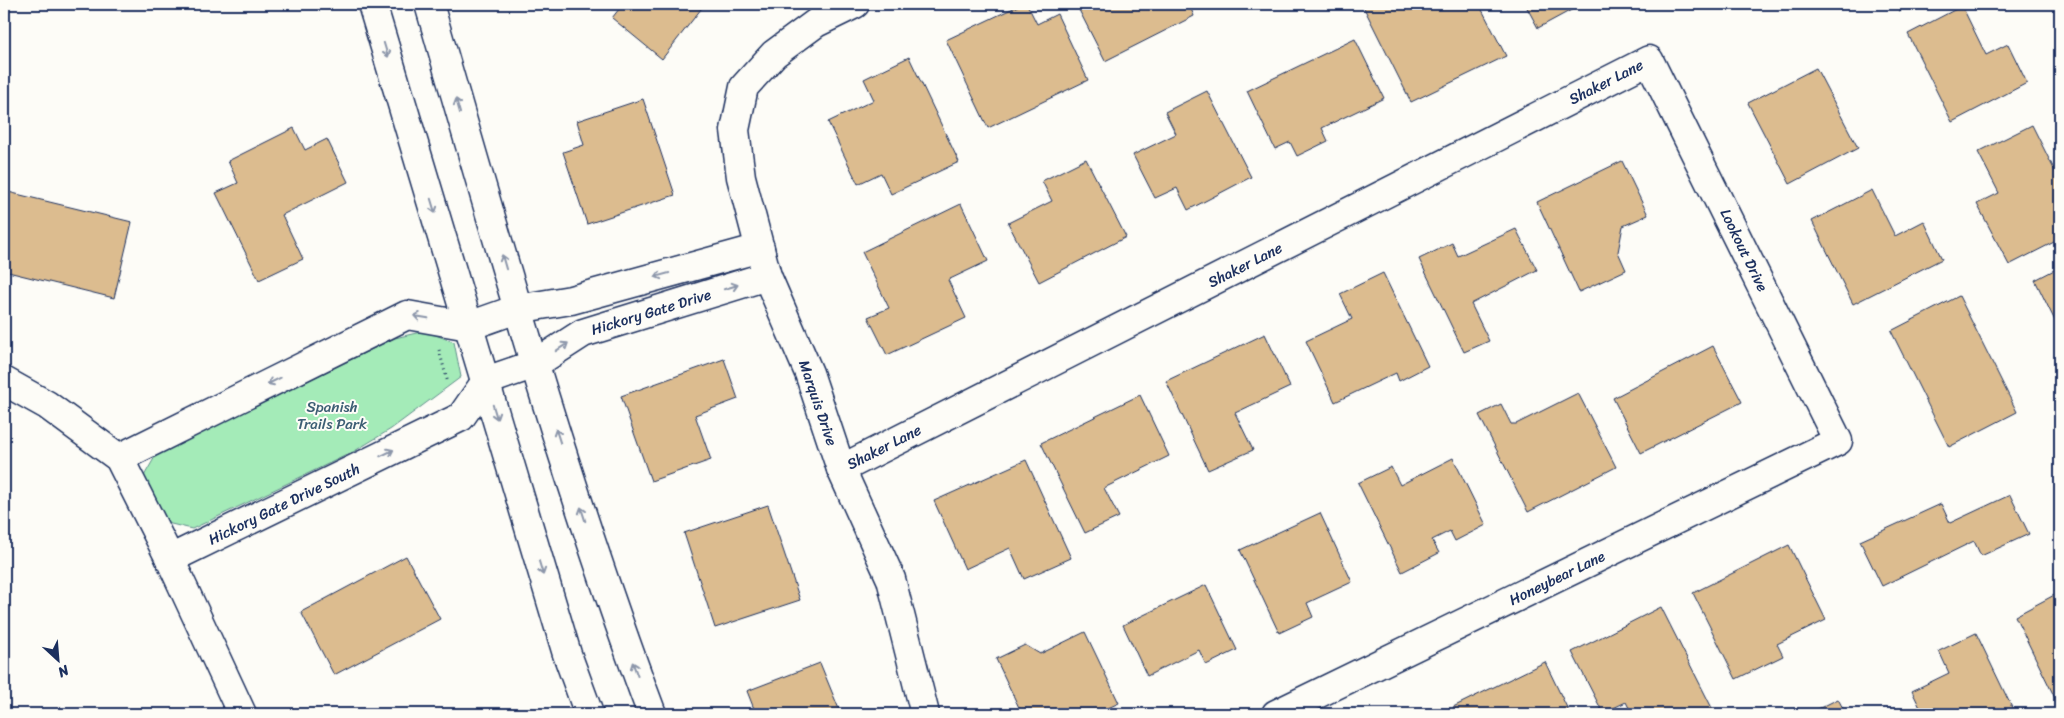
<svg xmlns="http://www.w3.org/2000/svg" width="2064" height="718" font-family="Sriracha,sans-serif">
<style>
.green{fill:#a4ebb8;stroke:#608d8b}
.building{fill:#dcbc8f;stroke:#1b2f5e}
.lines{fill:none;stroke-linecap:round;stroke-linejoin:round}
.minor-casing{stroke:#1b2f5e;stroke-width:31}
.secondary-casing{stroke:#1b2f5e;stroke-width:31}
.path{stroke:#1b2f5e;stroke-width:3;stroke-dasharray:1 4;stroke-linecap:butt}
.minor{stroke:#fdfcf7;stroke-width:28}
.secondary{stroke:#fdfcf7;stroke-width:28}
.oneway{stroke:#8c96aa}
.labels{text-anchor:middle;stroke-width:4;stroke-linejoin:round;paint-order:stroke}
.street-label{font-size:15px;fill:#1b2f5e;stroke:#fdfcf7}
.park-label{font-size:15px;fill:#3d5e74;stroke:#fdfcf7}
</style>
<rect width="100%" height="100%" fill="#fdfcf7"/>
<filter id="ink" filterUnits="userSpaceOnUse"><feTurbulence type="fractalNoise" baseFrequency=".02" numOctaves="2"/><feDisplacementMap in="SourceGraphic" scale="10" xChannelSelector="R" yChannelSelector="G"/><feConvolveMatrix kernelMatrix="1 2 1 2 8 2 1 2 1" color-interpolation-filters="sRGB"/></filter>
<g filter="url(#ink)">
<path class="green" d="M 425,331 L 454,342 L 461,377 L 391,429 L 353,452 L 192,529 L 167,523 L 150,498 L 144,476 L 156,455 L 395,338 Z"/>
<g class="building">
<path d="M 623,4 L 705,4 L 662,59 L 612,18 Z"/>
<path d="M 1022,4 L 1027,4 L 1037,24 L 1057,14 L 1088,80 L 988,128 L 946,40 Z"/>
<path d="M 1076,4 L 1189,4 L 1194,16 L 1105,61 Z"/>
<path d="M 1367,4 L 1479,4 L 1506,56 L 1411,102 L 1363,6 Z"/>
<path d="M 1525,4 L 1572,4 L 1575,8 L 1538,28 Z"/>
<path d="M 1895,4 L 1914,4 L 1899,11 Z"/>
<path d="M 1962,6 L 1986,55 L 2008,44 L 2027,83 L 1952,122 L 1908,34 Z"/>
<path d="M 1355,39 L 1384,98 L 1322,128 L 1328,141 L 1297,156 L 1290,142 L 1275,149 L 1247,91 Z"/>
<path d="M 909,57 L 959,162 L 891,194 L 881,173 L 858,184 L 828,122 L 874,100 L 864,79 Z"/>
<path d="M 1816,68 L 1858,148 L 1790,184 L 1748,103 Z"/>
<path d="M 1207,91 L 1251,177 L 1188,210 L 1177,188 L 1155,198 L 1133,155 L 1176,134 L 1165,112 Z"/>
<path d="M 643,99 L 675,195 L 587,224 L 563,152 L 584,145 L 577,121 Z"/>
<path d="M 2032,125 L 2060,181 L 2060,239 L 2009,265 L 1977,204 L 1999,193 L 1978,152 Z"/>
<path d="M 294,128 L 305,150 L 327,139 L 348,182 L 282,215 L 303,259 L 259,280 L 216,193 L 238,183 L 228,161 Z"/>
<path d="M 1086,159 L 1126,237 L 1039,282 L 1008,223 L 1052,201 L 1042,181 Z"/>
<path d="M 1622,161 L 1648,215 L 1623,226 L 1618,252 L 1626,270 L 1579,292 L 1537,202 Z"/>
<path d="M 1872,190 L 1895,236 L 1924,221 L 1942,259 L 1853,304 L 1812,221 Z"/>
<path d="M 4,191 L 132,222 L 114,298 L 4,271 Z"/>
<path d="M 961,204 L 988,261 L 948,280 L 966,318 L 887,355 L 868,317 L 889,308 L 862,252 Z"/>
<path d="M 1516,229 L 1537,270 L 1471,304 L 1489,341 L 1464,352 L 1419,259 L 1452,243 L 1458,256 Z"/>
<path d="M 2060,267 L 2060,331 L 2035,280 Z"/>
<path d="M 1383,273 L 1428,366 L 1399,381 L 1396,373 L 1335,402 L 1306,341 L 1352,319 L 1340,294 Z"/>
<path d="M 1959,296 L 2017,412 L 1949,447 L 1891,331 Z"/>
<path d="M 1265,334 L 1290,387 L 1235,413 L 1253,450 L 1208,470 L 1166,381 Z"/>
<path d="M 1713,346 L 1742,402 L 1641,453 L 1613,398 Z"/>
<path d="M 724,359 L 738,399 L 695,415 L 711,460 L 651,481 L 621,396 Z"/>
<path d="M 1578,393 L 1616,467 L 1528,512 L 1479,415 L 1501,404 L 1511,424 L 1516,424 Z"/>
<path d="M 1140,395 L 1169,456 L 1104,488 L 1119,517 L 1085,533 L 1041,443 Z"/>
<path d="M 1453,458 L 1486,525 L 1455,541 L 1450,531 L 1432,540 L 1439,553 L 1402,572 L 1358,483 L 1391,467 L 1400,485 Z"/>
<path d="M 1026,460 L 1071,558 L 1024,579 L 1010,548 L 965,569 L 934,501 Z"/>
<path d="M 2010,495 L 2029,534 L 1981,556 L 1974,541 L 1882,586 L 1860,541 L 1941,504 L 1950,523 Z"/>
<path d="M 768,505 L 800,600 L 715,628 L 684,533 Z"/>
<path d="M 1320,513 L 1352,582 L 1307,603 L 1313,617 L 1279,633 L 1240,550 Z"/>
<path d="M 1789,545 L 1826,620 L 1777,644 L 1783,656 L 1736,679 L 1693,593 Z"/>
<path d="M 406,556 L 440,619 L 334,675 L 301,612 Z"/>
<path d="M 1206,585 L 1237,650 L 1206,665 L 1199,650 L 1147,676 L 1123,625 Z"/>
<path d="M 2060,592 L 2060,698 L 2056,700 L 2015,616 Z"/>
<path d="M 1661,607 L 1713,710 L 1704,714 L 1632,714 L 1626,702 L 1603,713 L 1572,652 Z"/>
<path d="M 1085,632 L 1119,703 L 1095,714 L 1022,714 L 996,659 L 1025,645 L 1040,654 Z"/>
<path d="M 1976,633 L 2015,714 L 1923,714 L 1912,691 L 1949,673 L 1939,651 Z"/>
<path d="M 1545,662 L 1570,714 L 1457,714 L 1453,707 Z"/>
<path d="M 820,663 L 841,714 L 756,714 L 747,691 Z"/>
<path d="M 1838,699 L 1846,714 L 1808,714 Z"/>
</g>
<g class="lines">
<g class="minor-casing">
<g id="minor">
<path d="M 855,4 L 816,23 L 774,54 L 744,87 L 735,130 L 741,177 L 767,276 L 809,373 L 841,469 L 891,579 L 925,714"/>
<path d="M 4,381 L 47,405 L 119,458 L 170,559 L 242,714"/>
<path d="M 119,458 L 407,315 L 469,326 L 517,309 L 571,300 L 760,248"/>
<path d="M 841,469 L 1649,60 L 1838,441 L 1276,714"/>
<path d="M 170,559 L 461,417 L 486,381 L 535,364 L 583,333 L 767,276"/>
</g>
</g>
<g class="secondary-casing">
<g id="secondary">
<path d="M 372,4 L 567,654 L 589,714"/>
<path d="M 429,4 C 498,242 565,482 652,714"/>
</g>
</g>
<path class="path" d="M 439,350 L 448,383"/>
<use href="#minor" class="minor"/>
<use href="#secondary" class="secondary"/>
</g>
<defs><path id="oneway-shaft" d="M-6 0H5M1.5-3L5.5 0L1.5 3" fill="none" stroke-width="1.6" stroke-linecap="round" stroke-linejoin="round" transform="scale(1.25)"/></defs>
<g class="oneway">
<use href="#oneway-shaft" transform="translate(386 50) rotate(73)"/>
<use href="#oneway-shaft" transform="translate(458 106) rotate(-106)"/>
<use href="#oneway-shaft" transform="translate(433 206) rotate(73)"/>
<use href="#oneway-shaft" transform="translate(504 262) rotate(-106)"/>
<use href="#oneway-shaft" transform="translate(662 275) rotate(165)"/>
<use href="#oneway-shaft" transform="translate(731 287) rotate(-17)"/>
<use href="#oneway-shaft" transform="translate(421 317) rotate(-170)"/>
<use href="#oneway-shaft" transform="translate(562 347) rotate(-33)"/>
<use href="#oneway-shaft" transform="translate(274 381) rotate(154)"/>
<use href="#oneway-shaft" transform="translate(495 412) rotate(73)"/>
<use href="#oneway-shaft" transform="translate(558 436) rotate(-108)"/>
<use href="#oneway-shaft" transform="translate(387 453) rotate(-26)"/>
<use href="#oneway-shaft" transform="translate(583 514) rotate(-108)"/>
<use href="#oneway-shaft" transform="translate(541 568) rotate(73)"/>
<use href="#oneway-shaft" transform="translate(635 669) rotate(-110)"/>
</g>
</g>
<g class="labels">
<g class="street-label">
<text transform="translate(1606 82) rotate(-27)" y="5">Shaker Lane</text>
<text transform="translate(1744 250) rotate(64)" y="5">Lookout Drive</text>
<text transform="translate(1245 265) rotate(-27)" y="5">Shaker Lane</text>
<text transform="translate(651 312) rotate(-17)" y="5">Hickory Gate Drive</text>
<text transform="translate(818 403) rotate(71)" y="5">Marquis Drive</text>
<text transform="translate(884 447) rotate(-27)" y="5">Shaker Lane</text>
<text transform="translate(284 504) rotate(-26)" y="5">Hickory Gate Drive South</text>
<text transform="translate(1557 578) rotate(-26)" y="5">Honeybear Lane</text>
</g>
<g class="park-label">
<text x="332" y="412">Spanish<tspan x="332" dy="17">Trails Park</tspan></text>
</g>
</g>
<rect width="2064" height="718" fill="none" stroke="#fdfcf7" stroke-width="20"/>
<rect x="10" y="10" width="2044" height="698" fill="none" stroke="#1b2f5e" stroke-width="2" filter="url(#ink)"/>
<g transform="translate(58 660) rotate(154)" stroke="#fdfcf7" stroke-width="4" paint-order="stroke">
<path d="M0-4L9 19L0 12L-9 19Z" fill="#1b2f5e"/>
<text y="-8" font-size="14" font-weight="bold" text-anchor="middle" fill="#1b2f5e">N</text>
</g>
</svg>
